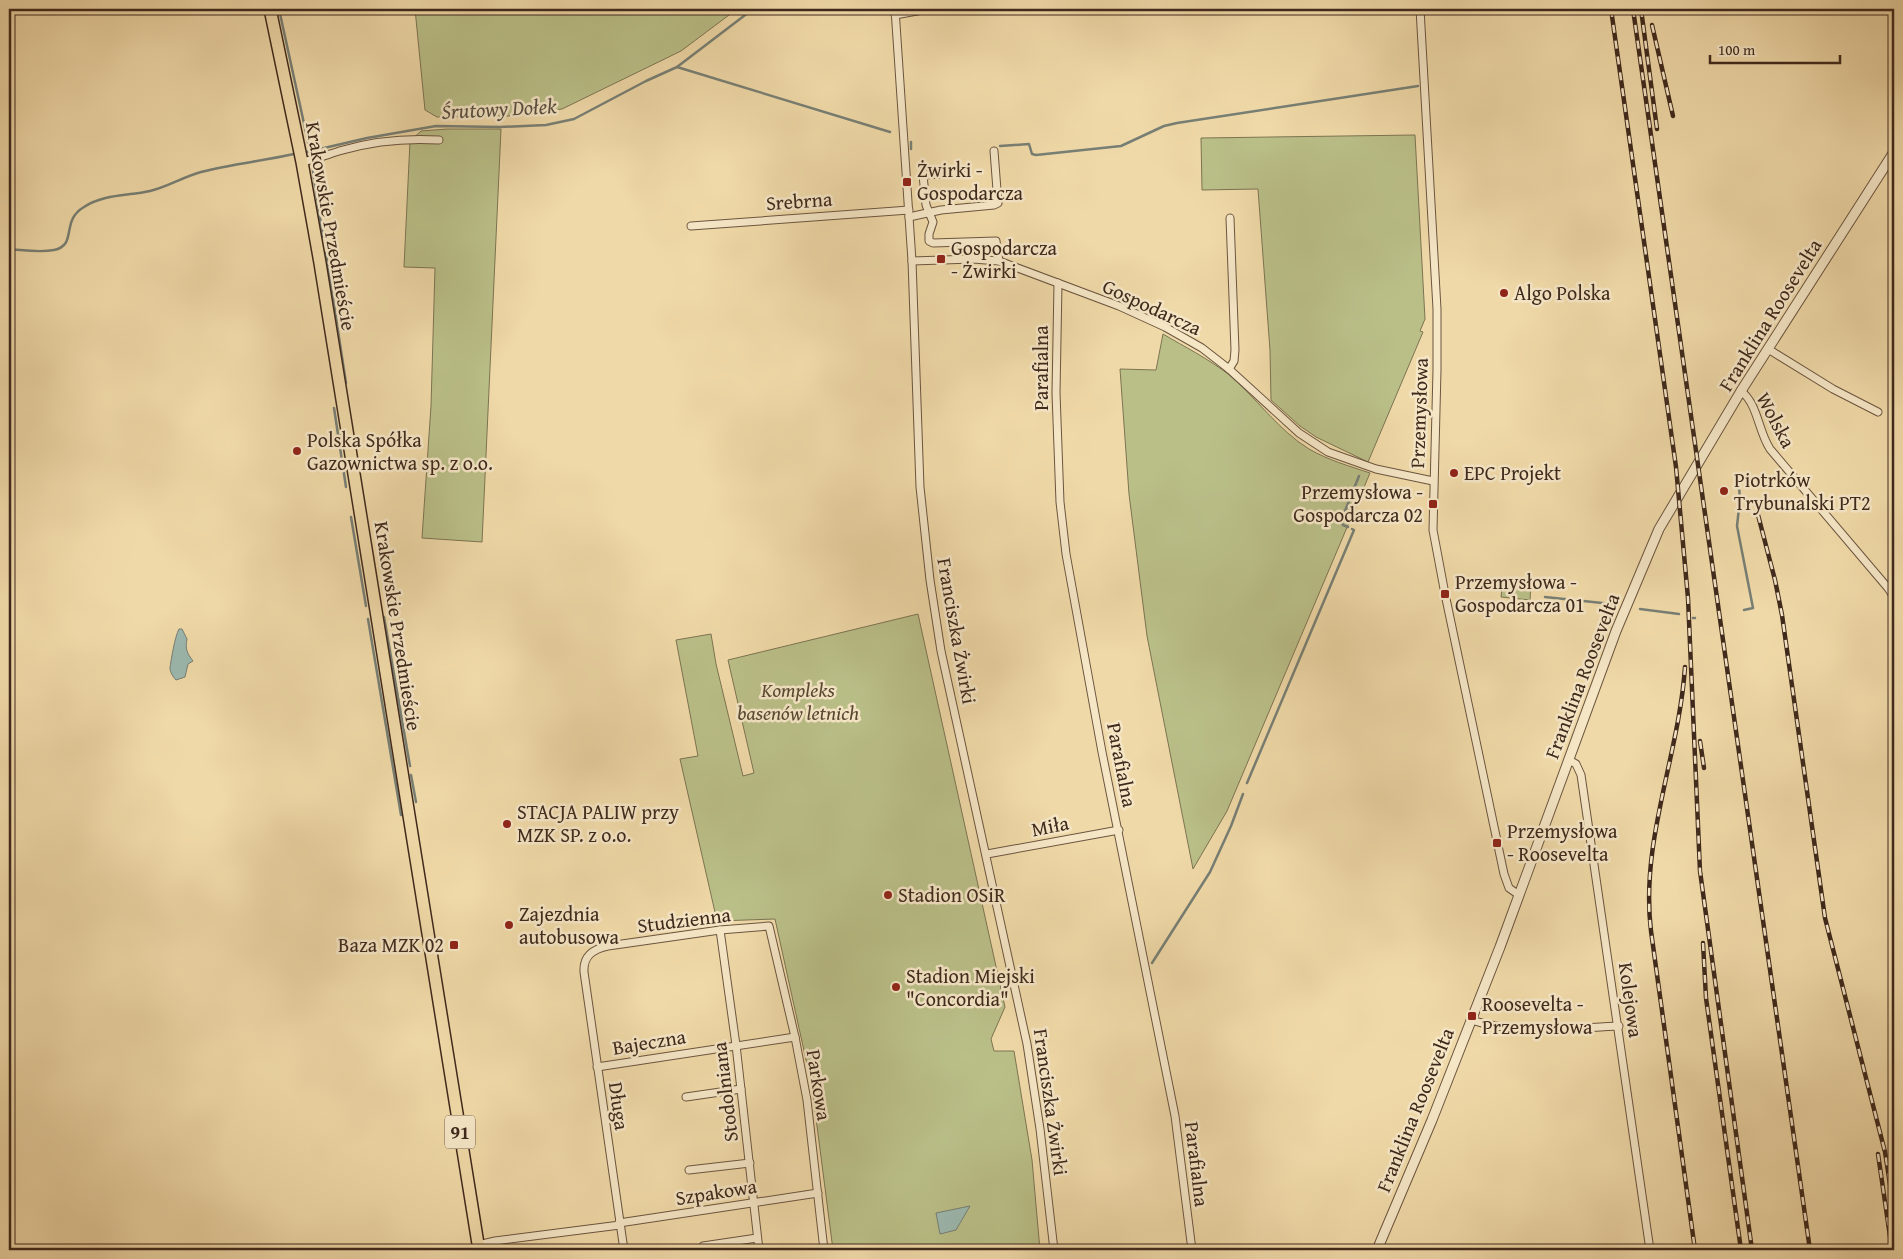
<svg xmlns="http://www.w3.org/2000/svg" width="1903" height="1259" font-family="'Gentium Book Plus',serif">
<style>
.green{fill:#babf88;stroke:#7c7452}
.water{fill:#9cb9b0;stroke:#777f75}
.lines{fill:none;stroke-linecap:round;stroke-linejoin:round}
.stream{stroke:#777f75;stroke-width:2.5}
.minor-casing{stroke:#6b553f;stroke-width:9}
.tertiary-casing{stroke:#6b553f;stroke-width:11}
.primary-casing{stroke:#3f291c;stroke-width:14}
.minor{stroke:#f5e6c6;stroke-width:7}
.tertiary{stroke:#f5e6c6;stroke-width:9}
.primary{stroke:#f0d9a8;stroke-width:11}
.rail-casing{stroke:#3f291c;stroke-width:4.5}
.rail{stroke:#f5e6c6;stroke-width:2.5;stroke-dasharray:8;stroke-linecap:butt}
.poi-dot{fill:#8f2418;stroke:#f5e6c6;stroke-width:2}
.labels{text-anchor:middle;stroke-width:5;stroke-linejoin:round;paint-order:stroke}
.shield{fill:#f5e6c6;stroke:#76624f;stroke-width:1}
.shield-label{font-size:19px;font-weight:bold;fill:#3f291c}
.poi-label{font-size:20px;fill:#3f291c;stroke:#f5e6c6;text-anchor:start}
.street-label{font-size:20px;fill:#3f291c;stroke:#f5e6c6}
.park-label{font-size:20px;font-style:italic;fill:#584732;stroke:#f5e6c6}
.water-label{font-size:21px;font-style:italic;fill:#564d41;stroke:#f5e6c6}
</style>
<rect width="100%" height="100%" fill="#f0d9a8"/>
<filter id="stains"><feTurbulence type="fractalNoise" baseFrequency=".004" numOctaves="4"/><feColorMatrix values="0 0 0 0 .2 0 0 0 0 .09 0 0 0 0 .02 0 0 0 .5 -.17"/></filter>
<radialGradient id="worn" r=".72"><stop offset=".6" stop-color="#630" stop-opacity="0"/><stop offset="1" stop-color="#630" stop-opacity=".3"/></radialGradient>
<g class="green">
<path d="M 415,9 L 737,9 L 681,51 L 562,109 L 508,116 L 437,117 L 425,110 Z"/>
<path d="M 447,129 L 501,129 L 482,542 L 422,538 L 431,406 L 435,268 L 404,267 L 410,141 L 421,131 Z"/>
<path d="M 1415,135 L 1425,319 L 1420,331 L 1423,332 L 1368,462 L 1316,437 L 1300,426 L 1271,400 L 1270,350 L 1258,189 L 1202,190 L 1201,138 Z"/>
<path d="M 1163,334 C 1185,347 1207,358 1228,374 C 1256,397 1278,430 1309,449 C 1328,460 1349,466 1370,473 L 1227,811 L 1193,869 L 1147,636 L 1129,494 L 1120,369 L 1156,370 Z"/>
<path d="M 1503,580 L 1531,582 L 1530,600 L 1501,597 Z"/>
<path d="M 918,614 L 1005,1007 L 991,1039 L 994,1051 L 1014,1051 L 1032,1160 L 1040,1250 L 833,1250 L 812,1087 L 775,919 L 717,921 L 680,759 L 698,756 L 676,640 L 711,634 L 716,664 L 743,776 L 754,773 L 728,660 Z"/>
</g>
<g class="water">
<path d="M 179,629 L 182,629 L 187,639 C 185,649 187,653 193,661 L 188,664 L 185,677 L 176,680 C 173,677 170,672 170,668 C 171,660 175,636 179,629 Z"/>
<path d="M 970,1206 L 956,1230 L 940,1234 L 936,1213 Z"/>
</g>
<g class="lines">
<g class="stream">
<path d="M 279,9 L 310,151"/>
<path d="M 677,67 L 890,132"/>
<path d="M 911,142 L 911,149"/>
<path d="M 1000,146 L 1029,144 L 1032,154 L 1036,155 L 1121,146 L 1164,126 L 1177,123 L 1418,86"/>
<path d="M 307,152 L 367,138 L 436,126 L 500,127 L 546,125 L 574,119 L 646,81 L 677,67 L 753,9"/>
<path d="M 317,163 L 313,166 L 313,172 L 323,237"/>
<path d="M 9,249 C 24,250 39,253 54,250 C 78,245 60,221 84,207 C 104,194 128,196 150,191 C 167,187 183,177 201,172 C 231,164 263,161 294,154"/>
<path d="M 326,253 L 346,383"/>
<path d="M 334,408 L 346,487"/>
<path d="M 1739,487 L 1740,499 L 1737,526 L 1753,608 L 1744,610"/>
<path d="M 351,517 L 366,606"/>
<path d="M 1348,527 L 1343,525 L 1341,521 L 1359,476"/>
<path d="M 1545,597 L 1612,604"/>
<path d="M 1640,609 L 1679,614"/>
<path d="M 384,617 L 410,766"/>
<path d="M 1693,618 L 1695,618"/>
<path d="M 368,619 L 401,815"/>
<path d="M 411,775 L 416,802"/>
<path d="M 1247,783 L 1354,530 L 1352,529"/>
<path d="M 1152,963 L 1210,872 L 1231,826 L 1243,794"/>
<path d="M 1891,1161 L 1894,1174"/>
</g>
<g class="minor-casing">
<g id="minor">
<path d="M 895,9 L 912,261 L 920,487 L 930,580 L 941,651 L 1027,1044 L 1040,1129 L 1054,1250"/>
<path d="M 1420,9 L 1437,309 L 1437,370 L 1433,530 L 1445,594 L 1504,874 L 1509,888 L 1519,895"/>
<path d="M 1893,9 L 1894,16"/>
<path d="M 895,15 L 928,9"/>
<path d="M 302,162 C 316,159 329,154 343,150 C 374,141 406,138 439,140"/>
<path d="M 961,173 L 923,175 L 926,205 L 933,222 L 929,234 L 929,241 L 933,243 L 996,241 L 999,261"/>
<path d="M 909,217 L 941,210 L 994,205 L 998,203 L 994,151"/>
<path d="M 691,226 L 909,210"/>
<path d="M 912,261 L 973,259 L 999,261 L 1119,306 L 1165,327 L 1202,348 L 1229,369 L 1299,433 L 1328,452 L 1376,469 L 1433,481"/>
<path d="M 1058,283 L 1056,393 L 1060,502 L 1066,554 L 1102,752 L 1175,1116 L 1192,1250"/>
<path d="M 1768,349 L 1833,389 L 1878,412"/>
<path d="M 1229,369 L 1234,361 L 1235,350 L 1230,218"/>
<path d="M 1741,391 C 1758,404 1758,431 1770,449 L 1888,588 L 1892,594 L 1894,604"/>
<path d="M 1569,760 L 1576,764 L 1581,775 L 1650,1250"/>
<path d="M 987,854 L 1119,830"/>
<path d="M 720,930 L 736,1045 L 759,1250"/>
<path d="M 1471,1020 C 1518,1035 1570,1028 1619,1026"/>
<path d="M 597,1067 L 795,1037"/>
<path d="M 686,1097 L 741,1089"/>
<path d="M 689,1170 L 750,1163"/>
<path d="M 619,1223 L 818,1193"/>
<path d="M 478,1245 L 495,1241 L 620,1225"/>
<path d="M 703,1246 L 757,1238"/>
<path d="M 624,1250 L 584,972 C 583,956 593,949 608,946 L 720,930 L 769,926 L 795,1037 L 807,1100 L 824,1250"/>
</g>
</g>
<g class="tertiary-casing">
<path id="tertiary" d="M 1377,1250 L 1432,1120 L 1500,947 L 1616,631 L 1659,529 L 1741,391 L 1894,152"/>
</g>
<g class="primary-casing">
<path id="primary" d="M 270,9 L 302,162 L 320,263 L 479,1250"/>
</g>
<use href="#minor" class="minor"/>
<use href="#tertiary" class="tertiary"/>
<use href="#primary" class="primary"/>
<g class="rail-casing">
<g id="rail">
<path d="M 1611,9 L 1676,467 L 1688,598 L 1700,871 L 1752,1250"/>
<path d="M 1633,9 L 1810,1250"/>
<path d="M 1641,9 L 1657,129"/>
<path d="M 1652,25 L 1673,116"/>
<path d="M 1758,515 L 1775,580 L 1782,615 L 1825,918 L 1885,1152 L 1894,1210"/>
<path d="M 1685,667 C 1679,756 1640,841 1651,931 L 1695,1250"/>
<path d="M 1700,741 L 1704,768"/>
<path d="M 1703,943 L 1706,998 L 1741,1250"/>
<path d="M 1878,1154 L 1892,1250"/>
</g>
</g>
<use href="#rail" class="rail"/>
</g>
<g class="poi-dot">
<rect x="902" y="177" width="10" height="10" rx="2.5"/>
<rect x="936" y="254" width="10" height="10" rx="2.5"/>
<circle cx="1504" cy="293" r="5"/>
<circle cx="297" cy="451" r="5"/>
<circle cx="1454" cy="473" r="5"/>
<circle cx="1724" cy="491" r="5"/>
<rect x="1428" y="499" width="10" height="10" rx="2.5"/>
<rect x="1440" y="589" width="10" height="10" rx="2.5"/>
<circle cx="507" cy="824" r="5"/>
<rect x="1492" y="838" width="10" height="10" rx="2.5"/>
<circle cx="888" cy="895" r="5"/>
<circle cx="509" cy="925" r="5"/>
<rect x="449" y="940" width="10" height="10" rx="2.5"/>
<circle cx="896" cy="987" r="5"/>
<rect x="1467" y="1011" width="10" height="10" rx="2.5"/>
</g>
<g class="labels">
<rect class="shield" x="445" y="1115.5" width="30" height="33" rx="4"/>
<g class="shield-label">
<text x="460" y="1139">91</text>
</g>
<g class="poi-label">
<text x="917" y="177">Żwirki -<tspan x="917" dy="23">Gospodarcza</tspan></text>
<text x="951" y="255">Gospodarcza<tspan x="951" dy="23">- Żwirki</tspan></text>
<text x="1514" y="300">Algo Polska</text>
<text x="307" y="447">Polska Spółka<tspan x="307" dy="23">Gazownictwa sp. z o.o.</tspan></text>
<text x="1464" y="480">EPC Projekt</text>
<text x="1734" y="487">Piotrków<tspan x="1734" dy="23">Trybunalski PT2</tspan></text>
<text x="1423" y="499" text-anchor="end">Przemysłowa -<tspan x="1423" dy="23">Gospodarcza 02</tspan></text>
<text x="1455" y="589">Przemysłowa -<tspan x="1455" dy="23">Gospodarcza 01</tspan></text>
<text x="517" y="819">STACJA PALIW przy<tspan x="517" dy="23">MZK SP. z o.o.</tspan></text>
<text x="1507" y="838">Przemysłowa<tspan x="1507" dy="23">- Roosevelta</tspan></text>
<text x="898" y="902">Stadion OSiR</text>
<text x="519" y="921">Zajezdnia<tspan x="519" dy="23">autobusowa</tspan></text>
<text x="444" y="952" text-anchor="end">Baza MZK 02</text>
<text x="906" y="983">Stadion Miejski<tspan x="906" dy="23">"Concordia"</tspan></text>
<text x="1482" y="1011">Roosevelta -<tspan x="1482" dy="23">Przemysłowa</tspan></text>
</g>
<g class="street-label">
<text transform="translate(799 201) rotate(-4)" y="7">Srebrna</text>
<text transform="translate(331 226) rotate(80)" y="7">Krakowskie Przedmieście</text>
<text transform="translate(1152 307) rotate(25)" y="7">Gospodarcza</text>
<text transform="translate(1770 315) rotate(-58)" y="7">Franklina Roosevelta</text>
<text transform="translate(1041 368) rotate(-90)" y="7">Parafialna</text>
<text transform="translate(1419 413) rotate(-88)" y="7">Przemysłowa</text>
<text transform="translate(1776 420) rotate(62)" y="7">Wolska</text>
<text transform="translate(398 626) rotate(81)" y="7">Krakowskie Przedmieście</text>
<text transform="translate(957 631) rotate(80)" y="7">Franciszka Żwirki</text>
<text transform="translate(1582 676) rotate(-69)" y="7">Franklina Roosevelta</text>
<text transform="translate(1122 765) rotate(79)" y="7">Parafialna</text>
<text transform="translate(1050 826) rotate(-11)" y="7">Miła</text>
<text transform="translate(684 920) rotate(-7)" y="7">Studzienna</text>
<text transform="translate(1631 1000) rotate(82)" y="7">Kolejowa</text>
<text transform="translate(649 1042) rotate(-9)" y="7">Bajeczna</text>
<text transform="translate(819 1085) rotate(81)" y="7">Parkowa</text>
<text transform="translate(725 1092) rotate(-97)" y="7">Stodolniana</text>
<text transform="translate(1051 1102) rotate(82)" y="7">Franciszka Żwirki</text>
<text transform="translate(619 1106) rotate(82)" y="7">Długa</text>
<text transform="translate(1415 1110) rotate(-68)" y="7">Franklina Roosevelta</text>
<text transform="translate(1197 1164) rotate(83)" y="7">Parafialna</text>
<text transform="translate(716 1192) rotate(-9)" y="7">Szpakowa</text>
</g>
<g class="park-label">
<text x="798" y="697">Kompleks<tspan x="798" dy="23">basenów letnich</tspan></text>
</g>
<g class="water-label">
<text transform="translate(499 109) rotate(-3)" y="7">Śrutowy Dołek</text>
</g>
</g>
<rect width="1903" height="1259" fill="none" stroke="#f0d9a8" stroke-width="30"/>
<rect x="10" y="10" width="1883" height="1239" fill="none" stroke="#3f291c" stroke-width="2.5"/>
<rect x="15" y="15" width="1873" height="1229" fill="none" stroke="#3f291c"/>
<path d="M1710 55v8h130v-8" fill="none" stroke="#3f291c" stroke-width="2.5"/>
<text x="1718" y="55" font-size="15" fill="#3f291c" stroke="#f5e6c6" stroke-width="4" paint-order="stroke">100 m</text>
<rect width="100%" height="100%" filter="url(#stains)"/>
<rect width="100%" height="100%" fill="url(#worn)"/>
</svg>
